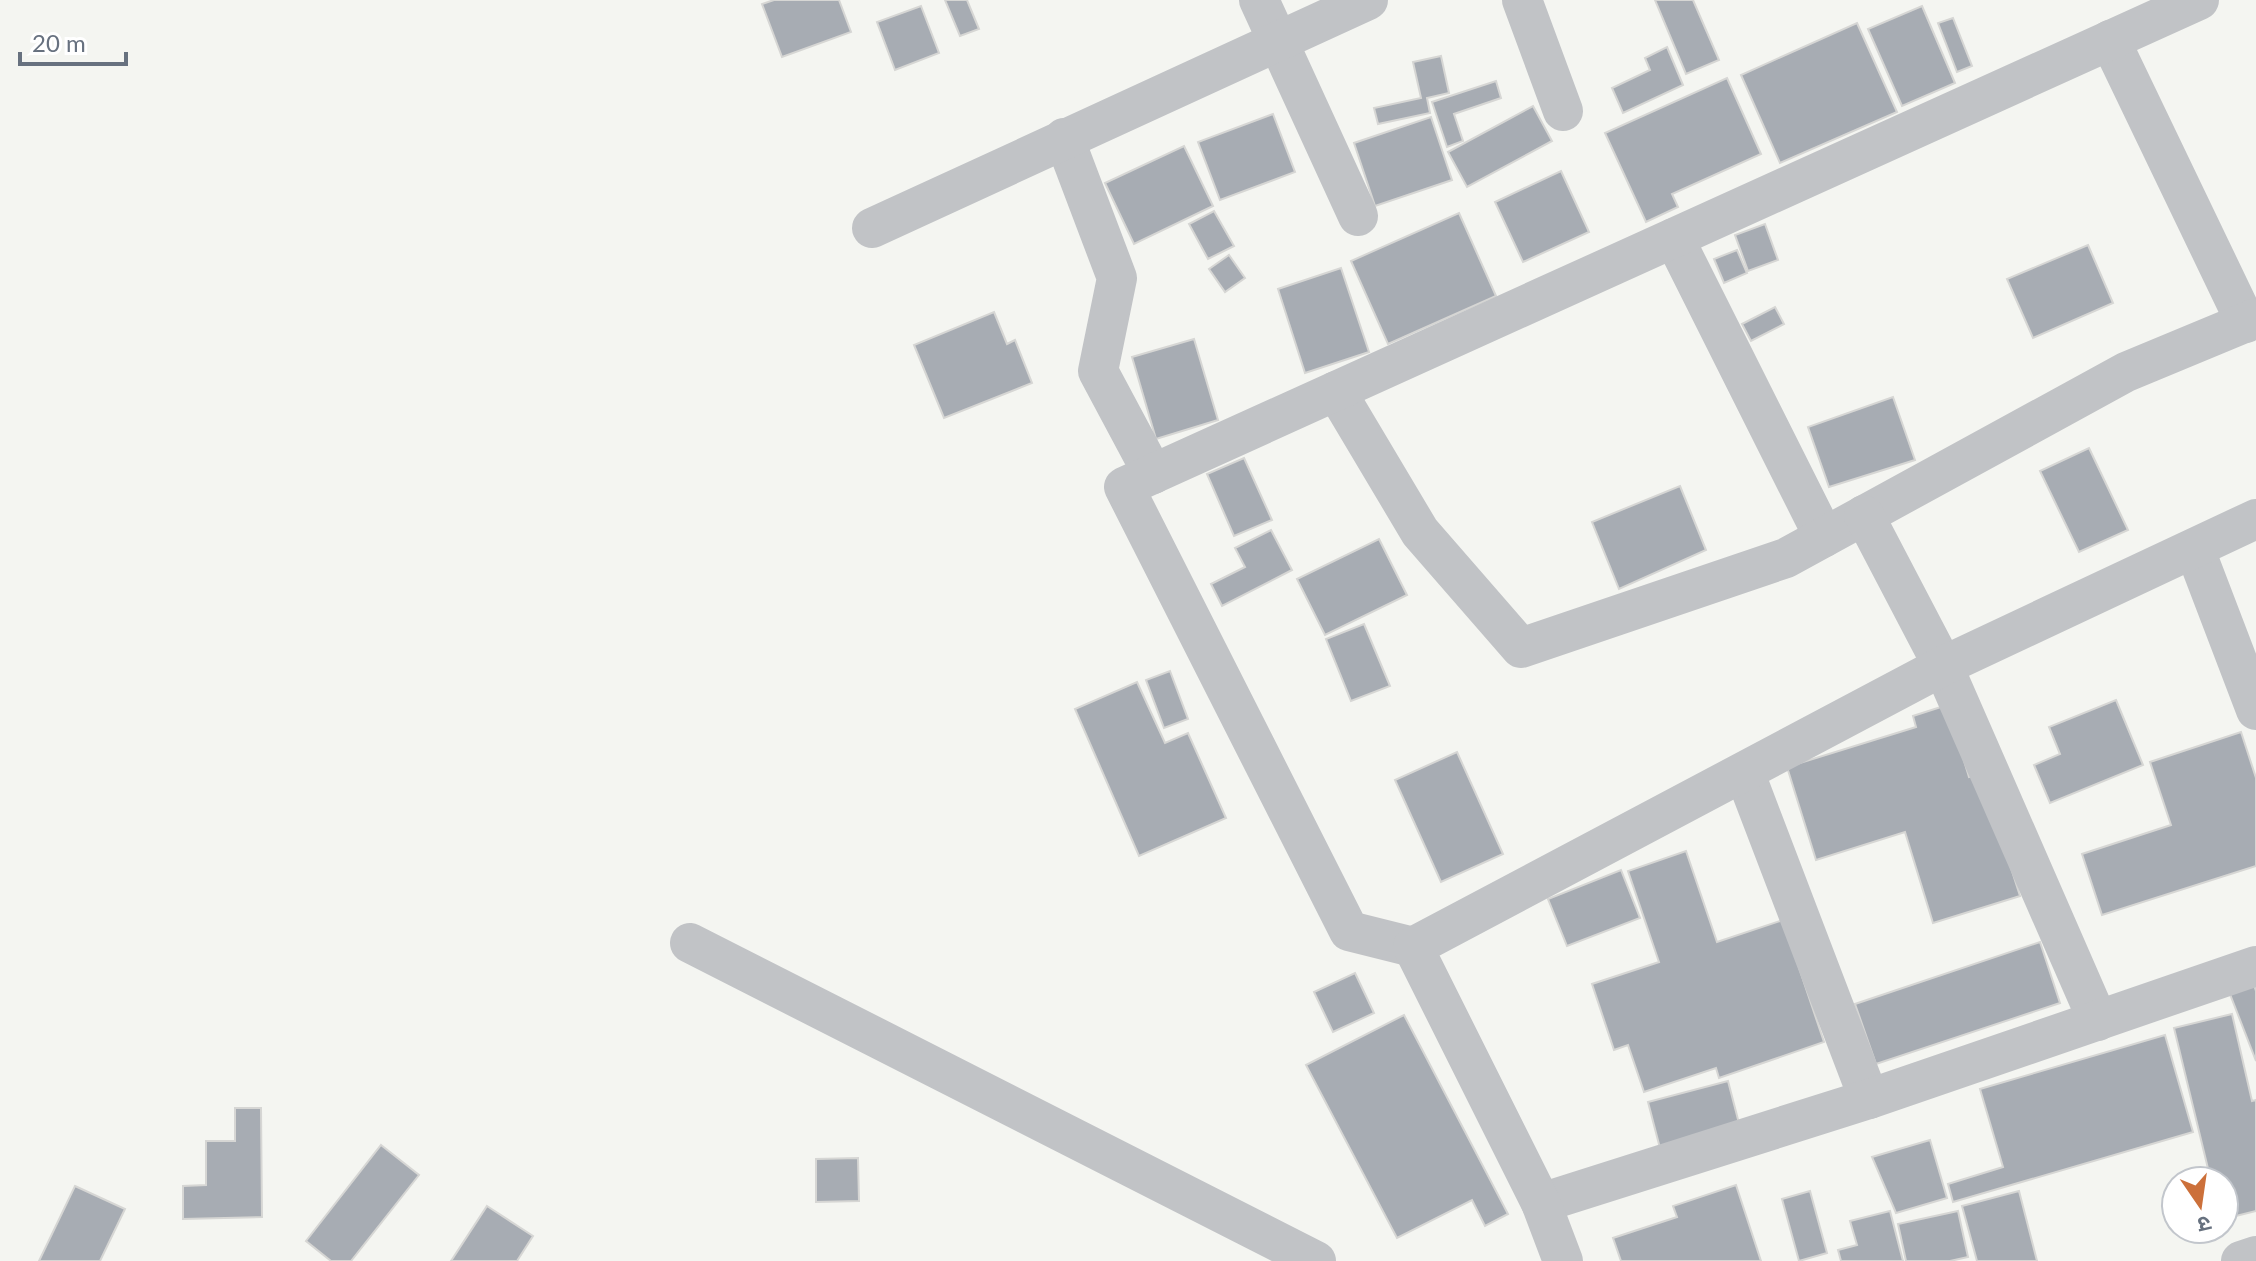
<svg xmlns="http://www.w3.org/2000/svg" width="2256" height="1261" font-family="Lato,'Noto Sans Devanagari',sans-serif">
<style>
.building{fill:#a7acb3;stroke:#d6d6d4;stroke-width:2}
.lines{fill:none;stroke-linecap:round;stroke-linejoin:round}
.street{stroke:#c1c3c6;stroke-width:40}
</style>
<rect width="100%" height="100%" fill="#f4f5f1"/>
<g class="building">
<path d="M 774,0 L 839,0 L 851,32 L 782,57 L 762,4 Z"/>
<path d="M 945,0 L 967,0 L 979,29 L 960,36 Z"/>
<path d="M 1655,0 L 1693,0 L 1719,60 L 1686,74 Z"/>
<path d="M 921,6 L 939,53 L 895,70 L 877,22 Z"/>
<path d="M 1922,6 L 1955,83 L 1902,106 L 1868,29 Z"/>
<path d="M 1953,18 L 1972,66 L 1957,72 L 1938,23 Z"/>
<path d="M 1857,23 L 1897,112 L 1780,163 L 1741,75 Z"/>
<path d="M 1667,47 L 1683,85 L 1623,113 L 1612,88 L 1650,70 L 1645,58 Z"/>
<path d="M 1441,56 L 1449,93 L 1427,98 L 1430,113 L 1378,124 L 1374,108 L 1421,98 L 1413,62 Z"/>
<path d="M 1727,78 L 1761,154 L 1672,194 L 1678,207 L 1646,222 L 1605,133 Z"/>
<path d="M 1496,81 L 1501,98 L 1454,114 L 1463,141 L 1447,147 L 1432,102 Z"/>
<path d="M 1533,106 L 1552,141 L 1467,187 L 1448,152 Z"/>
<path d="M 1273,114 L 1295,172 L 1220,200 L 1198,142 Z"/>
<path d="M 1431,117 L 1452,180 L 1375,206 L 1354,143 Z"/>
<path d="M 1184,146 L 1213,206 L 1134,244 L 1105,183 Z"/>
<path d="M 1561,171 L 1589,232 L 1523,262 L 1495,202 Z"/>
<path d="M 1214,211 L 1234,246 L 1208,259 L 1189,224 Z"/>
<path d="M 1459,213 L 1496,296 L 1388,344 L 1351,261 Z"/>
<path d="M 1765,224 L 1778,260 L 1748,271 L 1735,235 Z"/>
<path d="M 2088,245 L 2113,303 L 2033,338 L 2007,279 Z"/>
<path d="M 1737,250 L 1747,273 L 1724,283 L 1714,259 Z"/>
<path d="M 1229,255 L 1245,278 L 1225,292 L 1209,269 Z"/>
<path d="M 1341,268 L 1369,352 L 1305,373 L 1278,289 Z"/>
<path d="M 1775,307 L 1784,324 L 1751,341 L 1742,324 Z"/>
<path d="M 994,312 L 1007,344 L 1015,340 L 1032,383 L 944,418 L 914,345 Z"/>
<path d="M 1194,339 L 1218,420 L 1156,439 L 1132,357 Z"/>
<path d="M 1893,397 L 1915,460 L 1829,487 L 1808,427 Z"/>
<path d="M 2089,448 L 2128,530 L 2079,552 L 2040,471 Z"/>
<path d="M 1244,458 L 1272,520 L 1234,536 L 1207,474 Z"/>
<path d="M 1680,486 L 1706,550 L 1619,589 L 1592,522 Z"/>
<path d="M 1271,530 L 1292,570 L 1222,606 L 1211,584 L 1245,567 L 1235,548 Z"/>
<path d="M 1379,539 L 1407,595 L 1325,635 L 1297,579 Z"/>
<path d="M 1364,624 L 1390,686 L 1351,701 L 1326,639 Z"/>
<path d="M 1170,671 L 1188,719 L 1164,728 L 1146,680 Z"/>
<path d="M 1137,682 L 1165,743 L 1188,733 L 1226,818 L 1139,856 L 1075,709 Z"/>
<path d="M 2116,700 L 2143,765 L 2050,803 L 2034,765 L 2060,754 L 2049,727 Z"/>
<path d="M 1947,705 L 1969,777 L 1981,774 L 2020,896 L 1933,923 L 1905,832 L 1816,860 L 1787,767 L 1916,727 L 1913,716 Z"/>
<path d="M 2241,732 L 2256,778 L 2256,866 L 2102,915 L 2082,854 L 2171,825 L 2150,762 Z"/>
<path d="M 1457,752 L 1503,854 L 1441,882 L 1395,780 Z"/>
<path d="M 1686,851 L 1717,942 L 1783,920 L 1824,1042 L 1719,1078 L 1716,1068 L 1644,1092 L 1628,1045 L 1614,1050 L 1592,984 L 1659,962 L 1628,871 Z"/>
<path d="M 1621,870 L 1640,918 L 1567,946 L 1548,899 Z"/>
<path d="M 2040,942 L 2060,1003 L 1876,1064 L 1855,1004 Z"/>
<path d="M 1355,973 L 1374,1013 L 1333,1032 L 1314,992 Z"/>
<path d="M 2253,982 L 2256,991 L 2256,1061 L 2228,989 Z"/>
<path d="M 2232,1014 L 2252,1101 L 2256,1100 L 2256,1211 L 2224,1219 L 2224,1181 L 2211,1181 L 2174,1028 Z"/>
<path d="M 1404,1015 L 1508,1214 L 1485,1226 L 1472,1200 L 1397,1238 L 1306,1065 Z"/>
<path d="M 2165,1035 L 2193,1132 L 1953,1202 L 1948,1184 L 2003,1167 L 1980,1089 Z"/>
<path d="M 1728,1081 L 1741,1131 L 1661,1152 L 1648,1102 Z"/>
<path d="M 235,1108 L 261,1108 L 262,1217 L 183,1219 L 183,1186 L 206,1185 L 206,1141 L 235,1141 Z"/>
<path d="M 1930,1140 L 1947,1198 L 1896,1213 L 1872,1157 Z"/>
<path d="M 381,1145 L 419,1175 L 351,1261 L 331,1261 L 306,1241 Z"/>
<path d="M 858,1158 L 859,1201 L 816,1202 L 816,1159 Z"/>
<path d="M 1736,1185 L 1761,1261 L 1621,1261 L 1613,1238 L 1677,1217 L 1673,1206 Z"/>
<path d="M 75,1186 L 125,1209 L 100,1261 L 39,1261 Z"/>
<path d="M 1810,1191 L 1827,1253 L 1799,1261 L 1782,1199 Z"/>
<path d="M 2019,1191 L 2037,1261 L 1977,1261 L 1962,1206 Z"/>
<path d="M 487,1206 L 533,1236 L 517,1261 L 451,1261 Z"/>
<path d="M 1890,1211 L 1903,1261 L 1841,1261 L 1838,1250 L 1857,1245 L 1850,1221 Z"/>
<path d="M 1958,1211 L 1968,1257 L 1950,1261 L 1906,1261 L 1898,1224 Z"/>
</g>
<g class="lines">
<g class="street">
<path d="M 1259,0 L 1358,216"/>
<path d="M 1522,0 L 1563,111"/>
<path d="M 2110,40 L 2246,323"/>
<path d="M 1064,138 L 1117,278 L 1098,371 L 1153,474"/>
<path d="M 872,228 L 1368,0"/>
<path d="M 1674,238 L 1824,537"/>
<path d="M 1336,391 L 1420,532 L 1521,648 L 1786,558 L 2126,372 L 2256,318"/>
<path d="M 1864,515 L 1943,666 L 2098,1021"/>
<path d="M 2195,550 L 2256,710"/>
<path d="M 1745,774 L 1869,1099"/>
<path d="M 690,943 L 1316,1261"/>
<path d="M 1413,947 L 1349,931 L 1124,487 L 2199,0"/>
<path d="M 1541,1203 L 1869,1099 L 2256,966"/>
<path d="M 1563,1261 L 1541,1203 L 1413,947 L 1943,666 L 2256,519"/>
<path d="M 2241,1261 L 2256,1256"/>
</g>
</g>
<g transform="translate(2200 1205) rotate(167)"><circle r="38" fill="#ffffff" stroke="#c2c6cc" stroke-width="2"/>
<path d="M0-6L14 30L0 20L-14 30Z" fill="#cc703a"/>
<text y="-12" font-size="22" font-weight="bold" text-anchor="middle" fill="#67717f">उ</text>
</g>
<path d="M20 52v12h106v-12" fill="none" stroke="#67717f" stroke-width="4"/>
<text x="32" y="52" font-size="24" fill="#67717f" stroke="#ffffff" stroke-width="6" paint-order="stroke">20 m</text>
</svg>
